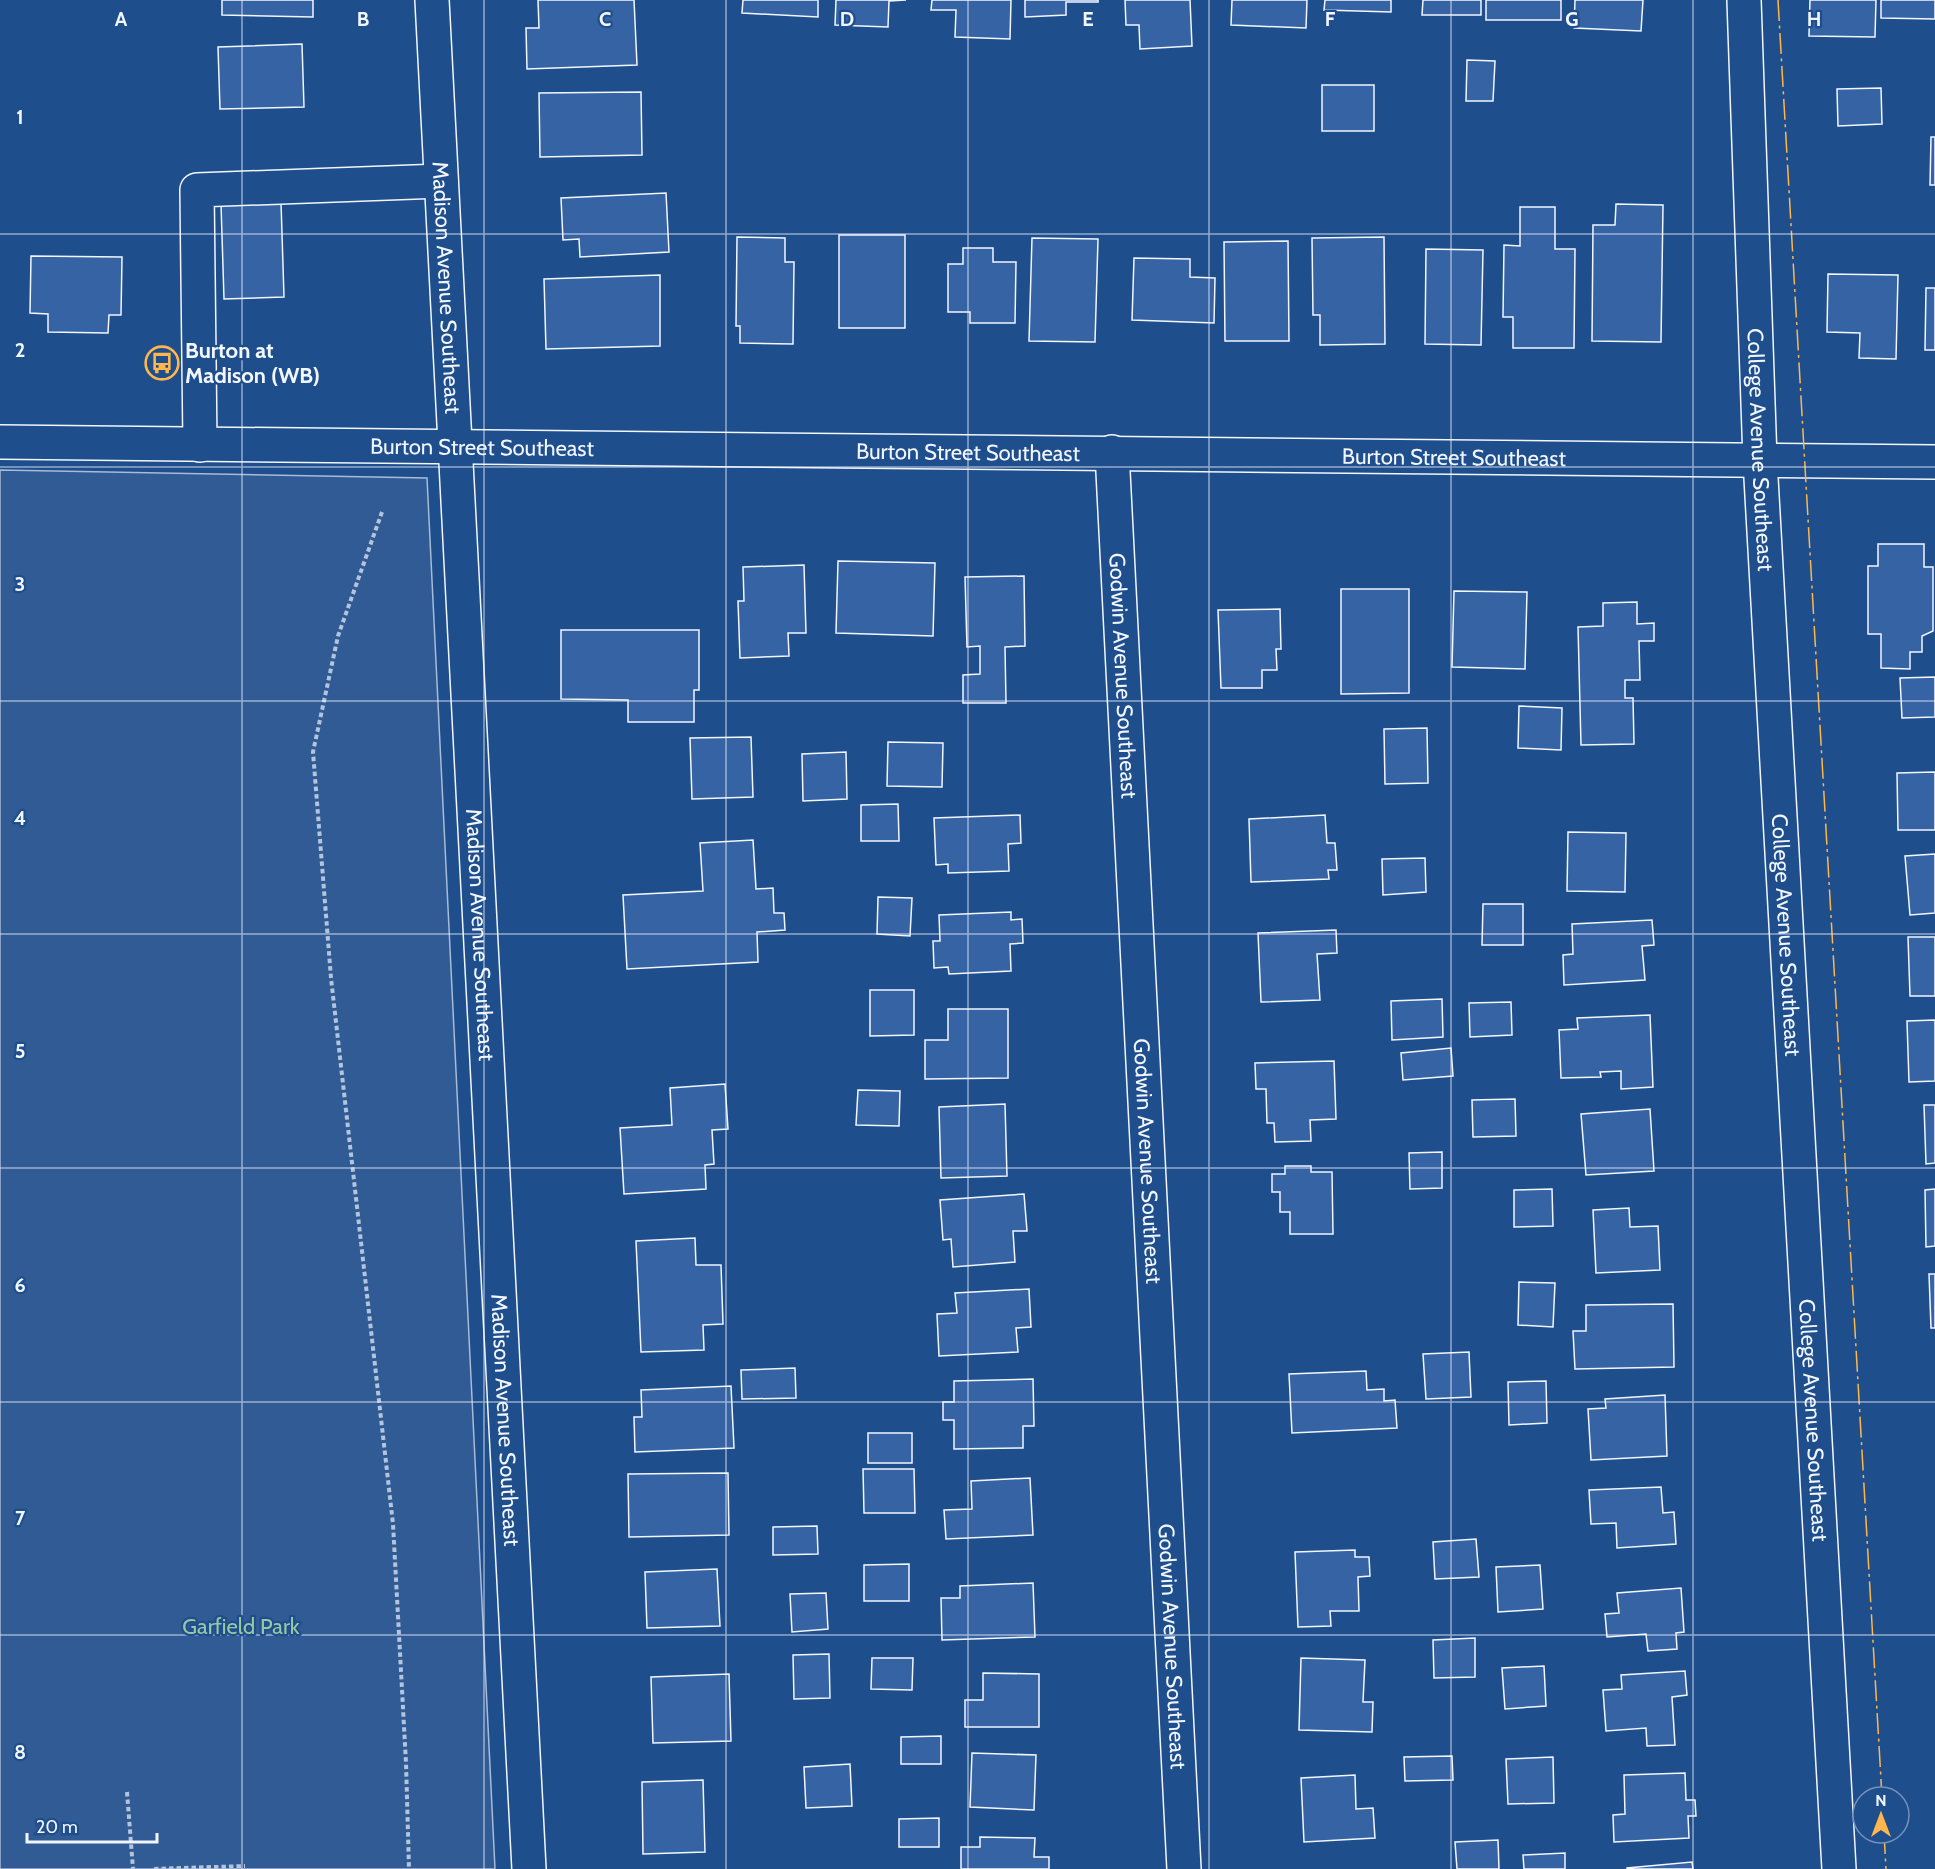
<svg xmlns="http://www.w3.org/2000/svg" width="1935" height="1869" font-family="Cabin,sans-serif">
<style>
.built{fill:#305b95;stroke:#a8bbd7;stroke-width:1.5}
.building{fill:#3563a3;stroke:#f2f6ff;stroke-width:1.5}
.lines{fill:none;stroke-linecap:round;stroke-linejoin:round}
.minor-casing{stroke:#f2f6ff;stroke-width:36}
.major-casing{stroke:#f2f6ff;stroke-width:36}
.path{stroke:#b3c4dc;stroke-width:4;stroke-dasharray:4.5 3;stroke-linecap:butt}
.minor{stroke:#1f4e8c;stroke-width:33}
.major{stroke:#1f4e8c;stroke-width:33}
.power{stroke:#ffb74d;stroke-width:1.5;stroke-dasharray:21 4.5 3 4.5;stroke-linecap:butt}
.grid{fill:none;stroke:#f2f6ff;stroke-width:1.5;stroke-opacity:0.55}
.labels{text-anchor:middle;stroke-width:4.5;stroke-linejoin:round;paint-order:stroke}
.street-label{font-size:22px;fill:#f2f6ff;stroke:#1f4e8c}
.poi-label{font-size:22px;font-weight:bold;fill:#f2f6ff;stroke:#1f4e8c;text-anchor:start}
.park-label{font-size:22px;fill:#97c8a6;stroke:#1f4e8c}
.grid-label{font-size:20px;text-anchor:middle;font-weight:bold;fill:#f2f6ff;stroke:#1f4e8c;stroke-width:4.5;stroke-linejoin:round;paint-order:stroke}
</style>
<rect width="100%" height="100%" fill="#1f4e8c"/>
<path class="built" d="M 0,470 L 427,478 L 495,1869 L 0,1869 Z"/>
<g class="building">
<path d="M 222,0 L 313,0 L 313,17 L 222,15 Z"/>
<path d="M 538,0 L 634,0 L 637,65 L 527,69 L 526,28 L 539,28 Z"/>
<path d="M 743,0 L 818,0 L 818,17 L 742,13 Z"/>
<path d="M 836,0 L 906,0 L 889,1 L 888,27 L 835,25 Z"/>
<path d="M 932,0 L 1011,0 L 1010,39 L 955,37 L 956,10 L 931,10 Z"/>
<path d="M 1025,0 L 1098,0 L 1098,2 L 1066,2 L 1066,15 L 1025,17 Z"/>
<path d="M 1125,0 L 1190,0 L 1192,46 L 1140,49 L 1139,25 L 1126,25 Z"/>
<path d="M 1232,0 L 1307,0 L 1306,28 L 1231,25 Z"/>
<path d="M 1325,0 L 1391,0 L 1391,12 L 1324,10 Z"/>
<path d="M 1423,0 L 1481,0 L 1481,15 L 1422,15 Z"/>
<rect x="1486" y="0" width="75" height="20"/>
<path d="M 1575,0 L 1643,0 L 1641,31 L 1574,28 Z"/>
<path d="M 1810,0 L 1876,0 L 1875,37 L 1809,36 Z"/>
<path d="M 1881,0 L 1935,0 L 1935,19 L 1881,18 Z"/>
<path d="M 302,44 L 304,107 L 220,109 L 218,47 Z"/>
<path d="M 1467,60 L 1495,61 L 1493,101 L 1466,101 Z"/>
<rect x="1322" y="85" width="52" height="46"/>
<path d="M 1881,88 L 1882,124 L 1838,126 L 1837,89 Z"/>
<path d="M 641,92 L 642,155 L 540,157 L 539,93 Z"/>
<path d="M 1931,137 L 1935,137 L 1935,185 L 1930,185 Z"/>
<path d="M 666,193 L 669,252 L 580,257 L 579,239 L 563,240 L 561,198 Z"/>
<path d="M 281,202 L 284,297 L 224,299 L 221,204 Z"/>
<path d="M 1616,204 L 1663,205 L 1661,342 L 1592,341 L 1593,225 L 1615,225 Z"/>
<path d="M 1520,207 L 1555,207 L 1555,249 L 1575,249 L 1574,348 L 1513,348 L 1513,317 L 1503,317 L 1504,245 L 1520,246 Z"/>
<rect x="839" y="235" width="66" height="93"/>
<path d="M 737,237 L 785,238 L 785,262 L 794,262 L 793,344 L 740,343 L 740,326 L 736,326 Z"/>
<path d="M 1384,237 L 1385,344 L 1320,345 L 1320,315 L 1313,315 L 1312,238 Z"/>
<path d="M 1032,238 L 1098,239 L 1095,342 L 1029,341 Z"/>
<path d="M 1288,241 L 1289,341 L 1225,341 L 1224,242 Z"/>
<path d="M 963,248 L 993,248 L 993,262 L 1016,262 L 1015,323 L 970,323 L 970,312 L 948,312 L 948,264 L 963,264 Z"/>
<path d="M 1426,249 L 1483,250 L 1481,345 L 1425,344 Z"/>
<path d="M 31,256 L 122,257 L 121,315 L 109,315 L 108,333 L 48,332 L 48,314 L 30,313 Z"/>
<path d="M 1134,258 L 1190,259 L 1190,277 L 1215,278 L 1214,323 L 1132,320 Z"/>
<path d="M 1828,274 L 1898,275 L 1896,359 L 1859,358 L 1860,333 L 1827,332 Z"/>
<path d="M 660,275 L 660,346 L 546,349 L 544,279 Z"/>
<path d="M 1926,288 L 1935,288 L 1935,350 L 1925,350 Z"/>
<path d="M 1878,544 L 1924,544 L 1924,567 L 1933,567 L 1933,631 L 1922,636 L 1922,652 L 1910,652 L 1910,669 L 1881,668 L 1881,634 L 1868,634 L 1868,566 L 1878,566 Z"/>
<path d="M 838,561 L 935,563 L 933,636 L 836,633 Z"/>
<path d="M 804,565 L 806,633 L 788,633 L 789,656 L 740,658 L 738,601 L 744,601 L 743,567 Z"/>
<path d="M 1024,576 L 1025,646 L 1005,647 L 1006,703 L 963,703 L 963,675 L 980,674 L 980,646 L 967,647 L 965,577 Z"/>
<path d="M 1341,589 L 1409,589 L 1409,693 L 1341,694 Z"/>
<path d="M 1454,591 L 1527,592 L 1525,669 L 1452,667 Z"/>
<path d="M 1637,602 L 1637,624 L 1654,623 L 1654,641 L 1639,641 L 1640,680 L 1625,680 L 1625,698 L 1633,698 L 1634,744 L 1581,745 L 1578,627 L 1603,626 L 1603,603 Z"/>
<path d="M 1280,609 L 1281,649 L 1276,649 L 1277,670 L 1262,670 L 1262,688 L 1221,688 L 1218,610 Z"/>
<path d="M 561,630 L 699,630 L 699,690 L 694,690 L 694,722 L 628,722 L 628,700 L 561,699 Z"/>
<path d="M 1935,677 L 1935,717 L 1902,718 L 1900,678 Z"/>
<path d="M 1519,706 L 1562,708 L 1561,750 L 1518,748 Z"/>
<path d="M 1427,728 L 1428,783 L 1385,784 L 1384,729 Z"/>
<path d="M 751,737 L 753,797 L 692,799 L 690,738 Z"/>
<path d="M 888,742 L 943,743 L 942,787 L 887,786 Z"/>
<path d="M 846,752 L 847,799 L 803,801 L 802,754 Z"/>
<path d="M 1935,772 L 1935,830 L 1898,830 L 1897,773 Z"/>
<path d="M 898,804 L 899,841 L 861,841 L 861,805 Z"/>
<path d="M 1020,815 L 1021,843 L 1008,844 L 1009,871 L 948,873 L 948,864 L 936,865 L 934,818 Z"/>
<path d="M 1325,815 L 1327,843 L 1335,843 L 1337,870 L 1328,870 L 1329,879 L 1251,882 L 1249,819 Z"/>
<path d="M 1568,832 L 1626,833 L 1625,892 L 1567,891 Z"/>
<path d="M 753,840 L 756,889 L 773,888 L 774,913 L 784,913 L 785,930 L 757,932 L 758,962 L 627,969 L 623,895 L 703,891 L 700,843 Z"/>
<path d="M 1935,854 L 1935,913 L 1910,915 L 1905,856 Z"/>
<path d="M 1425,858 L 1426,892 L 1383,895 L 1382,859 Z"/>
<path d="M 878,897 L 912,898 L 910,936 L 877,934 Z"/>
<path d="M 1483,904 L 1523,904 L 1523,945 L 1482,945 Z"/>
<path d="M 1011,912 L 1011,920 L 1022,919 L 1023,943 L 1010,944 L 1011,971 L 949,974 L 948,967 L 934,968 L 933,941 L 940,941 L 939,915 Z"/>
<path d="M 1652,920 L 1654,945 L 1642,946 L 1645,980 L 1564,985 L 1563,955 L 1573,954 L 1572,924 Z"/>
<path d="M 1336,930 L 1337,953 L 1317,954 L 1320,1000 L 1261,1002 L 1258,933 Z"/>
<path d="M 1908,937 L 1935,937 L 1935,996 L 1910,996 Z"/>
<path d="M 870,990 L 914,990 L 914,1035 L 870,1036 Z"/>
<path d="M 1442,999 L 1443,1037 L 1392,1040 L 1391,1001 Z"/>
<path d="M 1511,1002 L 1512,1035 L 1470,1037 L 1469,1003 Z"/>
<path d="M 948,1009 L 1008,1009 L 1008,1078 L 925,1079 L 925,1040 L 948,1040 Z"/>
<path d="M 1650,1015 L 1653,1087 L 1621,1089 L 1621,1071 L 1600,1072 L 1601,1077 L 1561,1078 L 1559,1030 L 1578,1029 L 1577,1018 Z"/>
<path d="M 1935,1020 L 1935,1081 L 1909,1082 L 1907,1021 Z"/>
<path d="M 1451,1048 L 1453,1076 L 1403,1080 L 1401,1053 Z"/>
<path d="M 1334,1061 L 1336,1119 L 1310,1120 L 1311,1141 L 1275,1142 L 1274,1123 L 1267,1123 L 1266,1089 L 1256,1089 L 1255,1063 Z"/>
<path d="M 725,1084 L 728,1129 L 712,1130 L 714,1164 L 705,1165 L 706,1189 L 624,1194 L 620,1128 L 672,1125 L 670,1088 Z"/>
<path d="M 858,1090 L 900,1091 L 899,1126 L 856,1125 Z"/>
<path d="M 1515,1099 L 1516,1136 L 1473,1137 L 1472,1100 Z"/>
<path d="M 1005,1104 L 1007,1176 L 941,1178 L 939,1107 Z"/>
<path d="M 1924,1105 L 1935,1105 L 1935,1163 L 1926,1164 Z"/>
<path d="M 1650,1109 L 1654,1171 L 1586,1175 L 1581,1114 Z"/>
<path d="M 1442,1152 L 1442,1188 L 1410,1189 L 1409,1153 Z"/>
<path d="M 1285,1166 L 1311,1166 L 1311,1172 L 1332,1172 L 1333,1234 L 1290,1234 L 1290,1212 L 1280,1212 L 1280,1192 L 1272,1192 L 1272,1174 L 1285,1174 Z"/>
<path d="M 1552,1189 L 1553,1226 L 1514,1227 L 1514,1190 Z"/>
<path d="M 1935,1189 L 1935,1246 L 1926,1247 L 1925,1190 Z"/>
<path d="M 1024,1194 L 1027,1231 L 1013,1231 L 1015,1262 L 953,1267 L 951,1239 L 943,1240 L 940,1200 Z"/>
<path d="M 1629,1208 L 1630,1227 L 1658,1226 L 1660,1270 L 1596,1273 L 1593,1210 Z"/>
<path d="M 695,1238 L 696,1265 L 721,1265 L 723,1324 L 703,1325 L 704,1350 L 641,1352 L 636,1241 Z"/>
<path d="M 1929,1274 L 1935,1274 L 1935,1328 L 1931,1328 Z"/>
<path d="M 1519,1282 L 1555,1283 L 1553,1327 L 1518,1325 Z"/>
<path d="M 1029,1289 L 1031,1327 L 1016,1328 L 1018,1352 L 939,1356 L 937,1314 L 957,1313 L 955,1293 Z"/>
<path d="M 1673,1304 L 1674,1367 L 1575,1369 L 1573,1331 L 1586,1331 L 1586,1305 Z"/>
<path d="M 1469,1352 L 1471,1397 L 1426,1399 L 1423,1354 Z"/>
<path d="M 795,1368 L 796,1398 L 742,1399 L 741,1370 Z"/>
<path d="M 1366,1371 L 1367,1390 L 1384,1389 L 1384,1401 L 1395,1400 L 1397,1428 L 1292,1433 L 1289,1374 Z"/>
<path d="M 1033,1379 L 1034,1426 L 1023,1426 L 1023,1448 L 954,1449 L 954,1420 L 943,1420 L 943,1402 L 954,1402 L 954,1381 Z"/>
<path d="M 1546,1381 L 1547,1423 L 1509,1425 L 1508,1382 Z"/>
<path d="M 731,1386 L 734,1448 L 635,1452 L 634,1417 L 642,1417 L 641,1390 Z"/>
<path d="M 1665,1395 L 1667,1456 L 1591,1460 L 1588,1409 L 1606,1408 L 1605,1399 Z"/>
<rect x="868" y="1433" width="44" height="30"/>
<path d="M 863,1469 L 914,1469 L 915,1513 L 864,1513 Z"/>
<path d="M 728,1473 L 729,1535 L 629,1537 L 628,1474 Z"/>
<path d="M 1030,1478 L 1033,1535 L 946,1539 L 944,1510 L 972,1509 L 971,1481 Z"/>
<path d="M 1661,1487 L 1663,1513 L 1674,1512 L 1676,1544 L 1617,1548 L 1616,1523 L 1591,1524 L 1589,1490 Z"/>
<path d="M 817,1526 L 818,1554 L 773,1555 L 773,1527 Z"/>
<path d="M 1476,1539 L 1479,1577 L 1435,1579 L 1433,1542 Z"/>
<path d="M 1355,1550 L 1355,1557 L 1369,1557 L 1370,1576 L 1358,1577 L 1359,1611 L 1330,1611 L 1331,1626 L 1298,1627 L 1295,1552 Z"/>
<path d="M 909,1564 L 909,1601 L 864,1601 L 864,1565 Z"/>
<path d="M 1540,1565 L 1543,1609 L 1498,1612 L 1496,1567 Z"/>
<path d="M 717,1569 L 720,1626 L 647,1628 L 645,1572 Z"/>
<path d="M 1033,1583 L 1035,1637 L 942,1640 L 941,1598 L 960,1598 L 960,1586 Z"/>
<path d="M 1681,1588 L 1684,1632 L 1676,1633 L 1677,1649 L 1648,1651 L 1646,1634 L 1607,1637 L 1605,1614 L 1619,1613 L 1617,1593 Z"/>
<path d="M 826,1593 L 828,1629 L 792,1632 L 790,1594 Z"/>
<path d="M 1475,1638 L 1475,1677 L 1434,1678 L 1433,1640 Z"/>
<path d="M 829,1654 L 830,1698 L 794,1699 L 793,1655 Z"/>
<path d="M 872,1658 L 913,1658 L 912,1690 L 871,1689 Z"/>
<path d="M 1301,1658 L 1365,1660 L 1363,1702 L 1373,1702 L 1372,1732 L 1299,1730 Z"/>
<path d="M 1544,1666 L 1546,1706 L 1505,1709 L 1502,1668 Z"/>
<path d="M 1685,1671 L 1687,1695 L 1672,1697 L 1675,1745 L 1647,1746 L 1646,1728 L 1606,1731 L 1603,1690 L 1622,1689 L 1621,1675 Z"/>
<path d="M 983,1673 L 1039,1674 L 1039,1727 L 965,1727 L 965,1700 L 983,1700 Z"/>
<path d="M 729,1674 L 731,1741 L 653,1743 L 651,1677 Z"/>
<path d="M 941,1736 L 941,1764 L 901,1764 L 901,1737 Z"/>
<path d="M 972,1753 L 1036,1755 L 1034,1810 L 970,1807 Z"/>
<path d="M 1452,1756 L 1453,1780 L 1405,1781 L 1404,1757 Z"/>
<path d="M 1553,1757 L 1554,1803 L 1508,1804 L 1506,1759 Z"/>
<path d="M 850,1764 L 852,1806 L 806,1808 L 804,1767 Z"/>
<path d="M 1685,1773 L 1686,1800 L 1695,1800 L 1696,1816 L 1688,1816 L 1689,1838 L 1614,1842 L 1613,1815 L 1625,1814 L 1624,1775 Z"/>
<path d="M 1355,1775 L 1356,1809 L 1373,1808 L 1375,1838 L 1304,1842 L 1301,1778 Z"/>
<path d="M 703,1780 L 705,1852 L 643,1854 L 642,1782 Z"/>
<path d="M 939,1818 L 939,1847 L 899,1847 L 899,1819 Z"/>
<path d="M 980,1837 L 1035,1838 L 1034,1857 L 1049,1857 L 1049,1869 L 961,1869 L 961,1847 L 980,1847 Z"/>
<path d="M 1498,1840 L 1499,1869 L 1457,1869 L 1455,1842 Z"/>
<path d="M 1565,1853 L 1565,1869 L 1524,1869 L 1523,1855 Z"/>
<path d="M 1692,1862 L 1693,1869 L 1627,1869 L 1627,1868 Z"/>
</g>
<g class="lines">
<g class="minor-casing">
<g id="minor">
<path id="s1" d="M 432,0 L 529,1869"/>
<path id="s2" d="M 1744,0 L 1760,460 L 1839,1869"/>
<path d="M 200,445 L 197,190 L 441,181"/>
<path id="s3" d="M 1112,452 L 1184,1869"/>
</g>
</g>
<g class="major-casing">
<g id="major">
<path id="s4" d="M 0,442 L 1935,462"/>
</g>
</g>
<g class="path">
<path d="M 382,512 L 338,636 L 313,752 L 331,978 L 393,1524 L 406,1763 L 409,1869"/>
<path d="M 127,1792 L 133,1869"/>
<path d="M 154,1869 L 245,1866"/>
</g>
<use href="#minor" class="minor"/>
<use href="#major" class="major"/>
<g class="power">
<path d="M 1778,0 L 1882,1797"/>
<path d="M 1884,1833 L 1886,1869"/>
</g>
</g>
<path class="grid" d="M 242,0 L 242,1869M 484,0 L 484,1869M 726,0 L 726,1869M 968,0 L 968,1869M 1209,0 L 1209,1869M 1451,0 L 1451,1869M 1693,0 L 1693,1869M 0,234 L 1935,234M 0,467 L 1935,467M 0,701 L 1935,701M 0,934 L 1935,934M 0,1168 L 1935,1168M 0,1402 L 1935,1402M 0,1635 L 1935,1635"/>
<defs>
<g id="bus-ring" transform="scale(1.725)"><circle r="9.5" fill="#1f4e8c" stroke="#ffb74d" stroke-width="1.5"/><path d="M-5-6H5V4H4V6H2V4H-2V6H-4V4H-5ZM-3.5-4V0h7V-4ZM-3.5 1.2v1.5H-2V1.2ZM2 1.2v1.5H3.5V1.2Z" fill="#ffb74d"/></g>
</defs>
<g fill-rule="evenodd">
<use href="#bus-ring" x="162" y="363"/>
</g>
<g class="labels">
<g class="street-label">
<text dy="8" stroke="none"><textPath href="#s1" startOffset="288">Madison Avenue Southeast</textPath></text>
<text dy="8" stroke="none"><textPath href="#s4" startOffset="482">Burton Street Southeast</textPath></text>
<text dy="8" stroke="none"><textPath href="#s2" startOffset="450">College Avenue Southeast</textPath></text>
<text dy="8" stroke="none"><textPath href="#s4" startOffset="968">Burton Street Southeast</textPath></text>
<text dy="8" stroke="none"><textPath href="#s4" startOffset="1454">Burton Street Southeast</textPath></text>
<text dy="8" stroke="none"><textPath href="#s3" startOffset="224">Godwin Avenue Southeast</textPath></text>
<text dy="8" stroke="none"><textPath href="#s1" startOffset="936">Madison Avenue Southeast</textPath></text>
<text dy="8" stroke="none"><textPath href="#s2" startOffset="936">College Avenue Southeast</textPath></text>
<text dy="8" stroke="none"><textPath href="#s3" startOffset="710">Godwin Avenue Southeast</textPath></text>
<text dy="8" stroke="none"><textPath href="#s1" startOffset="1422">Madison Avenue Southeast</textPath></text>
<text dy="8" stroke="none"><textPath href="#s2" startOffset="1422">College Avenue Southeast</textPath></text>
<text dy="8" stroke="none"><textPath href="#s3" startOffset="1196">Godwin Avenue Southeast</textPath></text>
</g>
<g class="poi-label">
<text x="185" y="358">Burton at<tspan x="185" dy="25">Madison (WB)</tspan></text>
</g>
<g class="park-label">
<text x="241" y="1634">Garfield Park</text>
</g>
</g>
<g class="grid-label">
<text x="121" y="26">A</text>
<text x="363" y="26">B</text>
<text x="605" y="26">C</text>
<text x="847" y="26">D</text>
<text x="1088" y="26">E</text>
<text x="1330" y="26">F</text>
<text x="1572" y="26">G</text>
<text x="1814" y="26">H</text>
<text x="20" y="124">1</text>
<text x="20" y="357">2</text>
<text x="20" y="591">3</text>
<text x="20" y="825">4</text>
<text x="20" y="1058">5</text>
<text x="20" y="1292">6</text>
<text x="20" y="1525">7</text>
<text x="20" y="1759">8</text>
</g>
<g transform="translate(1881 1815)"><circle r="28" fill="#1f4e8c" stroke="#7391ba" stroke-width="1.5"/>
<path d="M0-4.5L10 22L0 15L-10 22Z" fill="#ffb74d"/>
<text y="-9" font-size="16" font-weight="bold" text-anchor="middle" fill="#f2f6ff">N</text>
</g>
<path d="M27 1833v9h130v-9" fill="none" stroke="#f2f6ff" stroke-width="3"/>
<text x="36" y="1833" font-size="18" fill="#f2f6ff" stroke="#1f4e8c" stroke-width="4.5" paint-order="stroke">20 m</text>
</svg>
